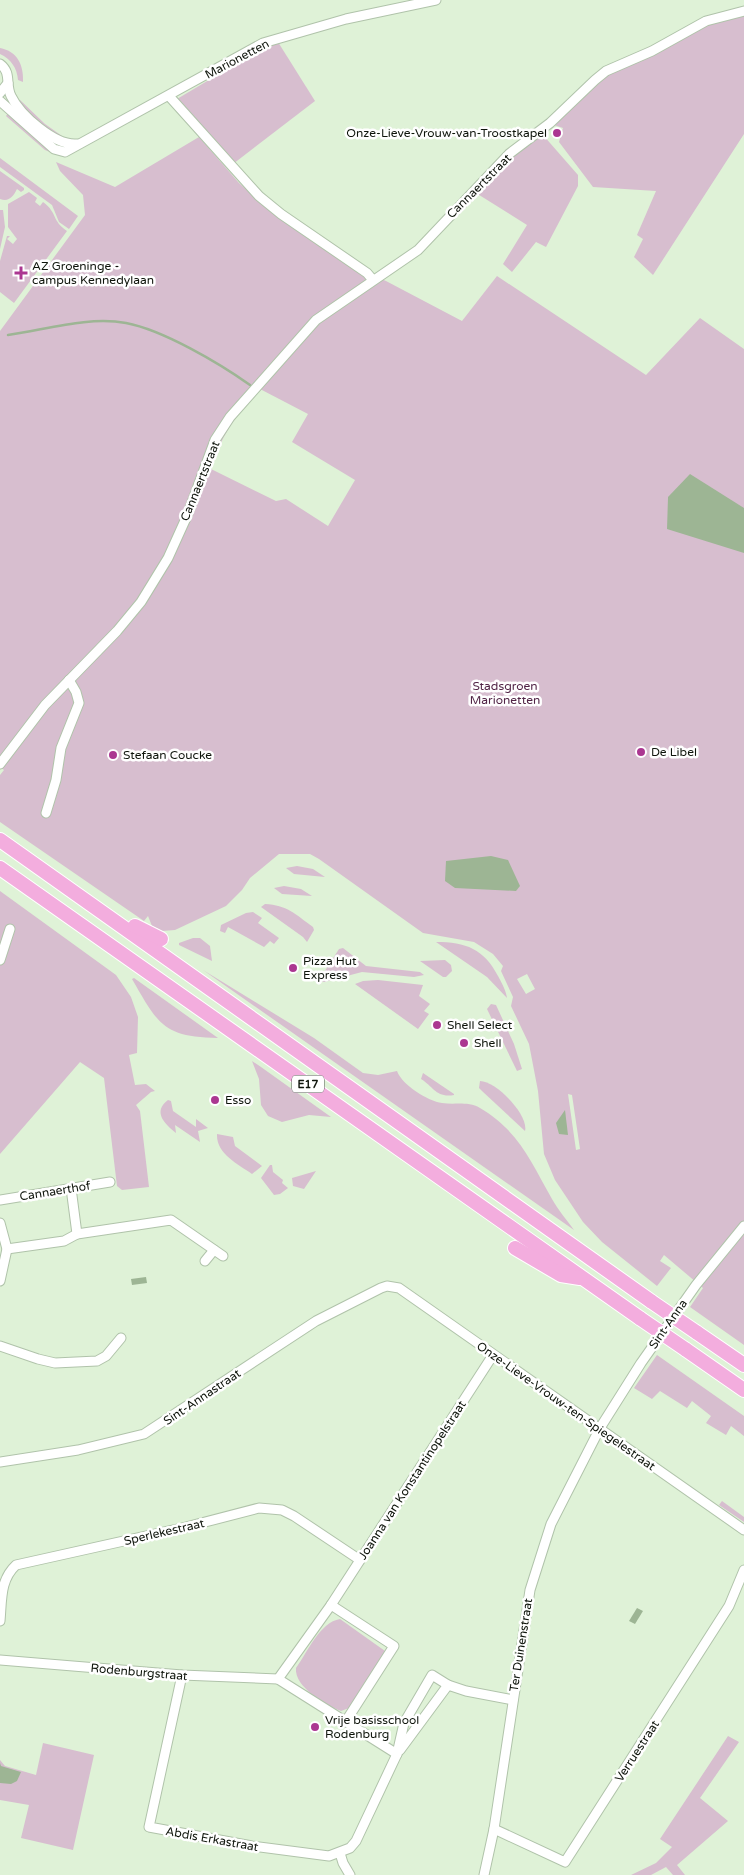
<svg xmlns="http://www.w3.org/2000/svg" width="744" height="1875" font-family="'Varela Round',sans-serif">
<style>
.green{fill:#d7becf;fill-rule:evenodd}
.water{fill:#9db594}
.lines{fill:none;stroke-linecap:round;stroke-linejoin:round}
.stream{stroke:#9db594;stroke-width:2.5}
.minor-casing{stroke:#b0c3aa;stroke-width:11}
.highway-casing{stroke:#fff;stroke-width:16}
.minor{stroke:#fff;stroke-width:9}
.highway{stroke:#f3adde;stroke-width:14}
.highway-bridge-casing{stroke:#fff;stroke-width:16;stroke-linecap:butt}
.highway-bridge{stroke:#f3adde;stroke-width:14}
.poi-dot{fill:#ab3791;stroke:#fff;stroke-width:2}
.labels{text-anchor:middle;stroke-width:5;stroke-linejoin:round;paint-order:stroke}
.shield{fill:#fff;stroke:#565a54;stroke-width:1}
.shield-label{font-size:11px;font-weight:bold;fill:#0e140b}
.street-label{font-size:12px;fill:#0e140b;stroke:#fff}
.poi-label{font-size:12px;fill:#0e140b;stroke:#fff;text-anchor:start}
.park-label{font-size:12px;fill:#512446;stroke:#fff}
</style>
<rect width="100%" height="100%" fill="#dff2d7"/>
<g class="green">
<path d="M 744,15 L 744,134 L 653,275 L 634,257 L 643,239 L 637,235 L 656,191 L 593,187 L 559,142 L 563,128 L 554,125 L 597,81 L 710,24 Z"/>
<path d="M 278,42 L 315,101 L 233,164 L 177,99 L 266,46 Z"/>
<path d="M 0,48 C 17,51 24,65 23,82 L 18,80 C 17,68 11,59 0,54 Z"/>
<path d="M 20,100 L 45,124 L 62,136 L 63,140 L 31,116 L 18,102 Z"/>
<path d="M 9,112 L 54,153 L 55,154 L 45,150 L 6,116 Z"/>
<path d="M 543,135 L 578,175 L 578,186 L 546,247 L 536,242 L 512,272 L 503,264 L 527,225 L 476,193 L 503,165 L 537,136 Z"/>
<path d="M 199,137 L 239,183 L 270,211 L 299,232 L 350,266 L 386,281 L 462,321 L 497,276 L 646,375 L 700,318 L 744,349 L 744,1345 L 690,1307 L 703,1288 L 664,1255 L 660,1261 L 671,1268 L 657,1286 L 602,1242 L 583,1222 L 555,1180 L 544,1154 L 538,1091 L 529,1044 L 511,1006 L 513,997 L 501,971 L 503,966 L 493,954 L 474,942 L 423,933 L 319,859 L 310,854 L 279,854 L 250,878 L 242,890 L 226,906 L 175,930 L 162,931 L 152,926 L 148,916 L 144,921 L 0,822 L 0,775 L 4,770 L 0,767 L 0,331 L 85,215 L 83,195 L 60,171 L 56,162 L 115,187 ZM 260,389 L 308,414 L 292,442 L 355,480 L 328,526 L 286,499 L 276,501 L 211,469 C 220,436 238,413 260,389 ZM 527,974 L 535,989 L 526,994 L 517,979 ZM 568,1094 L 572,1095 L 580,1149 L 576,1150 Z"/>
<path d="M 0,158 L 78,216 L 69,229 L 59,222 L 52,205 L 0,167 Z"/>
<path d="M 0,171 L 24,188 L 24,190 L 21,192 L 17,189 C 13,197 9,202 0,199 Z"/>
<path d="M 29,192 L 37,198 L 35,202 L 40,206 L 43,202 C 58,213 51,220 67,231 L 14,303 L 0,292 L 0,261 L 7,236 L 10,236 L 7,239 L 13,244 L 17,239 L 8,227 L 8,204 Z"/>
<path d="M 0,210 L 3,210 L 5,227 L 0,249 Z"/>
<path d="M 297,866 L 313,869 L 325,877 L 294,874 L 286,868 Z"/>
<path d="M 284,886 L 301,889 L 312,896 L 282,894 L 274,888 Z"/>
<path d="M 0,891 L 116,975 L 131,997 L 138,1017 L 137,1053 L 129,1055 L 135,1085 L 146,1084 L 155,1091 L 151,1092 L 136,1105 L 140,1111 L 149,1187 L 122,1190 L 117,1186 L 104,1078 L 80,1062 L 0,1154 Z"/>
<path d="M 265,904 C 287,905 295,914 313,927 L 314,930 L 307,942 L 303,937 L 261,907 Z"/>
<path d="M 253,912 L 262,918 L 258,923 L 279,938 L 274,944 L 270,941 L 264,947 L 228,927 L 225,933 L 220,931 L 221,925 L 246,913 Z"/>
<path d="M 193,938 L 200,938 L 210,946 L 212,961 L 179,945 L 179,943 Z"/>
<path d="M 436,942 C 466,942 484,949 498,976 C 502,983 506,991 507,998 L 487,977 Z"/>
<path d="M 343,948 L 366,966 L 420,972 L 424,975 L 414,977 L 362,972 L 324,982 L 319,980 L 339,949 Z"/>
<path d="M 445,960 L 451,965 L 452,971 L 446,977 L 443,977 L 420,961 Z"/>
<path d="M 203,970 L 314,1038 L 363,1073 L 378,1075 L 397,1071 C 402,1085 428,1101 442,1103 C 455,1105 468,1101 480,1108 C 519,1131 531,1162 552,1199 C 558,1210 567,1220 574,1230 Z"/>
<path d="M 134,978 L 218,1038 C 163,1037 158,1024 132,979 Z"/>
<path d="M 378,980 L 423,985 L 419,996 L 430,1004 L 424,1011 L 429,1014 L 418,1029 L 355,984 L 363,981 Z"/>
<path d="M 491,1004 L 496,1005 L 514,1044 L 522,1069 L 517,1071 L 487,1009 Z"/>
<path d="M 252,1061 L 261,1067 L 331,1117 L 309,1115 L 282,1122 L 268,1116 L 261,1105 L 259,1079 Z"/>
<path d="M 423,1073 L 454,1094 L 454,1095 C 436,1098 434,1087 421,1079 Z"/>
<path d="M 480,1081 C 496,1081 529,1115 525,1131 L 482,1091 L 479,1088 Z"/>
<path d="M 168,1100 L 171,1101 L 173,1111 L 196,1127 L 196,1119 L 208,1128 L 198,1131 L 200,1142 L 175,1125 L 176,1133 C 165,1124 152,1112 168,1100 Z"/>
<path d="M 217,1134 L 233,1137 L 235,1146 L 262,1166 L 252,1174 C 238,1164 216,1154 217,1134 Z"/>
<path d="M 270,1165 L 272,1165 L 273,1172 L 283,1180 L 282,1183 L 288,1188 L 280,1194 L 274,1195 L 261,1178 Z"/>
<path d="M 316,1171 L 304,1189 L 293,1186 L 292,1178 Z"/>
<path d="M 657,1355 L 744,1416 L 744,1436 L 731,1426 L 726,1435 L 706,1423 L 711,1416 L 692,1401 L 687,1408 L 660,1391 L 652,1399 L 634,1388 Z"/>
<path d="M 722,1501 L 744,1517 L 744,1522 L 719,1505 Z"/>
<path d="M 340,1619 L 385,1651 L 349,1708 L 341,1711 C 326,1705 294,1687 296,1668 C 307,1653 320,1622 340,1619 Z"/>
<path d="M 728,1736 L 739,1742 L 700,1798 L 728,1821 L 677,1865 L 685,1875 L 673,1875 L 666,1867 L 651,1875 L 631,1875 L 656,1863 L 672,1847 L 660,1839 Z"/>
<path d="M 43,1743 L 94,1755 L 73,1850 L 21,1838 L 29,1805 L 0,1800 L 0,1760 L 5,1766 L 36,1775 Z"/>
</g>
<g class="water">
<path d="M 690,474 L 744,508 L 744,553 L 667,529 L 668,497 Z"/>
<path d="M 491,856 L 508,860 L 520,886 L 516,891 L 455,888 L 445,881 L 446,861 Z"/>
<path d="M 565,1110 L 568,1135 L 559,1134 L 556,1123 Z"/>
<path d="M 146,1277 L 147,1283 L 132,1285 L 131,1279 Z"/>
<path d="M 637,1608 L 643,1611 L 635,1624 L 629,1621 Z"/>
<path d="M 0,1763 L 1,1766 L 21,1772 L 17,1781 L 11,1784 L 0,1783 Z"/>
</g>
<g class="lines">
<path class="stream" d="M 8,335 C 45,330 88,316 126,323 C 163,330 219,363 250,385"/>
<g class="minor-casing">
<g id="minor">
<path d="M 0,64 C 12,73 5,84 11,96 C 20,115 55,146 77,144"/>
<path d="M 0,93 L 8,83"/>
<path d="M 169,96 L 259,196 L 281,214 L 367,273 L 373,280"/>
<path d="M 0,101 L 54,149 L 65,152 L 263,43 L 346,19 L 436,0"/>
<path d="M 0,764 L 45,705 L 117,631 L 141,602 L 168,558 L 187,516 L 215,440 L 230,417 L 316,320 L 418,250 L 509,154 L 550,123 L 595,80 L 606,71 L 652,51 L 706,21 L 744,11"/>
<path d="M 46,813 L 56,780 L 61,748 L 79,703 L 76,692 L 69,680"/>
<path d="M 0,960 L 10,929"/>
<path d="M 0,1200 L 110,1182"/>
<path d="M 0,1223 L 7,1249 L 0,1281"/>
<path d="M 77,1234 L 171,1220 L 223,1256"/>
<path d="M 7,1249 L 64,1241 L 77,1234 L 71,1188"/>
<path d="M 205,1261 L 214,1250"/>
<path d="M 0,1346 L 38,1359 L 55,1363 L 97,1361 L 106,1356 L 121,1338"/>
<path d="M 0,1462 L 78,1450 L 144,1434 L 316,1321 L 381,1288 L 387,1286 L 399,1288 L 744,1530"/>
<path d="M 331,1605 L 394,1646 L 346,1721"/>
<path d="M 0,1621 C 2,1599 0,1580 16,1565 L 182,1528 L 259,1508 L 282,1510 L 294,1516 L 360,1560"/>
<path d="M 0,1660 L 182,1675 L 278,1679 L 397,1754"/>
<path d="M 182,1675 L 149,1827 L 252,1846 L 329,1856 L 350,1848 L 356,1841 L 397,1754 L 404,1723 L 432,1675 L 448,1685"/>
<path d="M 278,1679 L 331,1605 L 493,1355"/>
<path d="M 400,1750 L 448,1685 L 466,1691 L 513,1700"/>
<path d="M 494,1829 L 565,1862 L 729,1606 L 744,1570"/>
<path d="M 340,1853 L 343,1863 L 350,1875"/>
<path d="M 484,1875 L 494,1829 L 530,1590 L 551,1524 L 600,1428 L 641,1363 L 696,1285 L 744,1226"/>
</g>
</g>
<g class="highway-casing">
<g id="highway">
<path d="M 0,840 L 652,1302"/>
<path d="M 0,868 L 641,1319"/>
<path d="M 135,926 L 161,939"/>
<path d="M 515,1248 L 561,1275 L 580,1278"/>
<path d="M 696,1332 L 744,1365"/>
<path d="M 685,1349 L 744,1390"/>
</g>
</g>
<use href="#minor" class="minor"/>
<use href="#highway" class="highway"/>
<g class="highway-bridge-casing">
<g id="highway-bridge">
<path d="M 652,1302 L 696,1332"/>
<path d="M 641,1319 L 685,1349"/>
</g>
</g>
<use href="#highway-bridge" class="highway-bridge"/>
</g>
<g class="poi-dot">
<circle cx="557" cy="133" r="5"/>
<path d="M18.5 265.5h5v5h5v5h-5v5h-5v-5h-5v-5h5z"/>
<circle cx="641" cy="752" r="5"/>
<circle cx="113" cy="755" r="5"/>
<circle cx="293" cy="968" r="5"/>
<circle cx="437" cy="1025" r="5"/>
<circle cx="464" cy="1043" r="5"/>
<circle cx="215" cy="1100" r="5"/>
<circle cx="315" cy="1727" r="5"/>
</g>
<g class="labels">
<rect class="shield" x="292" y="1075.5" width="32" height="17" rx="4"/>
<g class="shield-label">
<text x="308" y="1088">E17</text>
</g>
<g class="street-label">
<text transform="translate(237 59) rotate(-28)" y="4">Marionetten</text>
<text transform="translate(479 186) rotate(-45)" y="4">Cannaertstraat</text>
<text transform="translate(200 481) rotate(-68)" y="4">Cannaertstraat</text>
<text transform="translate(55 1191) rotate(-9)" y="4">Cannaerthof</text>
<text transform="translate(668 1324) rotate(-55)" y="4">Sint-Anna</text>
<text transform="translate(202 1397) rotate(-34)" y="4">Sint-Annastraat</text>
<text transform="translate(566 1406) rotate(35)" y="4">Onze-Lieve-Vrouw-ten-Spiegelestraat</text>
<text transform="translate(412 1480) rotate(-57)" y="4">Joanna van Konstantinopelstraat</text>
<text transform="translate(164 1532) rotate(-13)" y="4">Sperlekestraat</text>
<text transform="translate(521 1645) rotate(-81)" y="4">Ter Duinenstraat</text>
<text transform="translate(139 1672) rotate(5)" y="4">Rodenburgstraat</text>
<text transform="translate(637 1751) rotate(-57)" y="4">Verruestraat</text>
<text transform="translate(212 1839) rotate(10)" y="4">Abdis Erkastraat</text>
</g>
<g class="poi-label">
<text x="547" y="137" text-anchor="end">Onze-Lieve-Vrouw-van-Troostkapel</text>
<text x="32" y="270">AZ Groeninge -<tspan x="32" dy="14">campus Kennedylaan</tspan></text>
<text x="651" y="756">De Libel</text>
<text x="123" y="759">Stefaan Coucke</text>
<text x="303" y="965">Pizza Hut<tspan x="303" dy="14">Express</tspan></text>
<text x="447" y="1029">Shell Select</text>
<text x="474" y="1047">Shell</text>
<text x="225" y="1104">Esso</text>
<text x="325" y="1724">Vrije basisschool<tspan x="325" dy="14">Rodenburg</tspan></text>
</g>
<g class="park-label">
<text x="505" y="690">Stadsgroen<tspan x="505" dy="14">Marionetten</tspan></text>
</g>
</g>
</svg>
